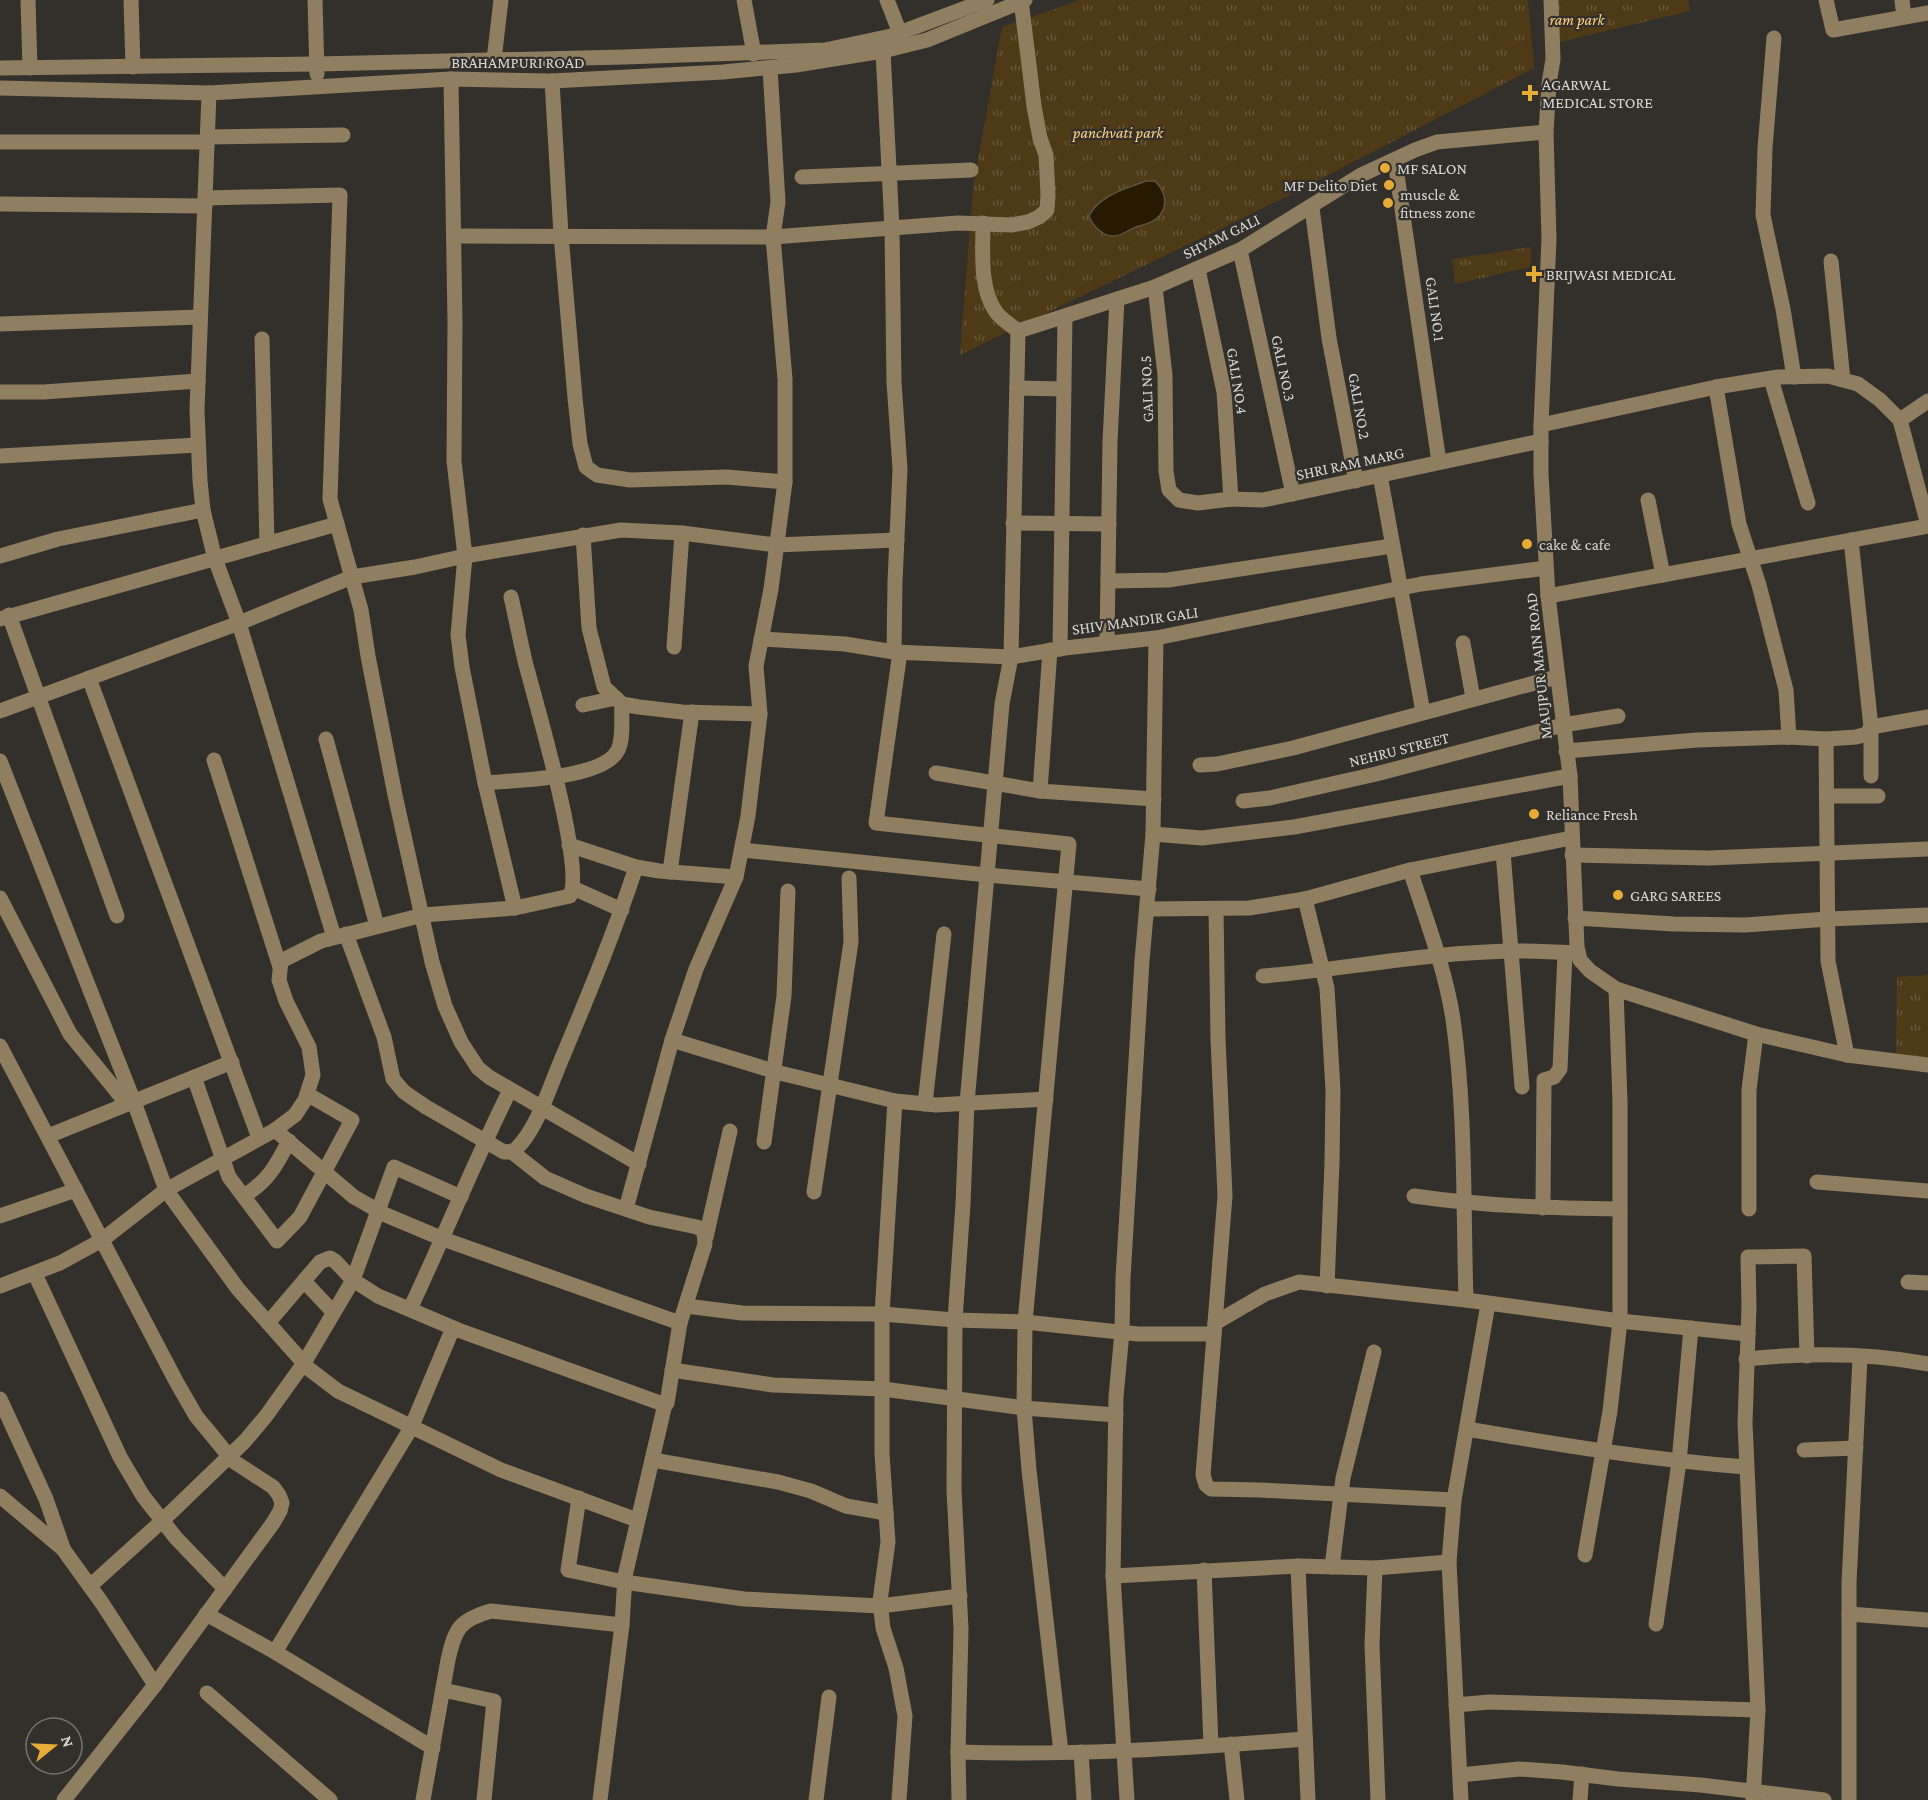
<svg xmlns="http://www.w3.org/2000/svg" width="1928" height="1800" font-family="'Crimson Pro',serif">
<style>
.grass{fill:url(#grass-tufts)}
.water{fill:#271a03;stroke:#5c5342;stroke-width:1.5}
.lines{fill:none;stroke-linecap:round;stroke-linejoin:round}
.minor{stroke:#907e60;stroke-width:15}
.poi-dot{fill:#e7ac37;stroke:#33302b;stroke-width:2}
.labels{text-anchor:middle;stroke-width:4.5;stroke-linejoin:round;paint-order:stroke}
.park-label{font-size:16px;font-style:italic;fill:#ffd184;stroke:#33302b}
.street-label{font-size:16px;fill:#d9d7d4;stroke:#33302b}
.poi-label{font-size:16px;fill:#d9d7d4;stroke:#33302b;text-anchor:start}
</style>
<defs>
<pattern id="grass-tufts" width="24" height="20" patternUnits="userSpaceOnUse" patternTransform="scale(1.5)"><rect width="24" height="20" fill="#4e3a16"/><path d="M3 7l-1-3M5 7V3M7 7l1-3M15 17l-1-3M17 17v-4M19 17l1-3" fill="none" stroke="#675637"/></pattern>
</defs>
<rect width="100%" height="100%" fill="#33302b"/>
<g class="grass">
<path d="M 1081,0 L 1528,0 L 1534,68 L 1282,199 L 960,355 L 973,189 L 1002,27 Z"/>
<path d="M 1554,0 L 1688,0 L 1690,11 L 1560,42 Z"/>
<path d="M 1531,247 L 1531,267 L 1455,284 L 1452,259 Z"/>
<path d="M 1928,975 L 1928,1063 L 1896,1057 L 1897,977 Z"/>
</g>
<path class="water" d="M 1146,181 L 1155,181 C 1165,191 1170,207 1157,218 C 1152,223 1143,225 1136,227 C 1129,230 1121,236 1114,236 C 1103,237 1092,225 1089,216 C 1099,195 1126,189 1146,181 Z"/>
<g class="lines">
<g class="minor">
<path d="M 28,0 L 30,68"/>
<path d="M 131,0 L 133,67"/>
<path d="M 315,0 L 317,74"/>
<path d="M 744,0 L 754,54"/>
<path d="M 887,0 L 900,33"/>
<path d="M 1551,0 L 1553,59 L 1549,84 L 1546,132 L 1549,239 L 1541,425 L 1541,474 L 1548,596 L 1570,776 L 1577,947 L 1580,960 L 1590,971 L 1616,989 L 1756,1034 L 1847,1055 L 1928,1065"/>
<path d="M 1826,0 L 1833,30 L 1928,13"/>
<path d="M 1902,0 L 1904,17"/>
<path d="M 1774,38 L 1765,148 L 1763,215 L 1783,309 L 1794,377"/>
<path d="M 883,51 L 892,228 L 894,382 L 900,469 L 895,582 L 894,652"/>
<path d="M 494,60 L 501,0"/>
<path d="M 0,68 L 317,64 L 624,57 L 825,50 L 891,36 L 987,0"/>
<path d="M 451,79 L 455,322 L 454,461 L 465,556 L 458,635 L 462,667 L 485,783 L 515,908"/>
<path d="M 552,81 L 561,235 L 575,398 L 580,444 L 586,467 L 597,475 L 630,480 L 727,477 L 785,482"/>
<path d="M 0,88 L 209,93 L 451,79 L 552,81 L 723,72 L 796,65 L 883,51 L 927,40 L 1025,0"/>
<path d="M 209,93 L 197,410 L 200,481 L 203,510 L 215,559 L 239,623 L 334,937"/>
<path d="M 207,137 L 343,135"/>
<path d="M 0,142 L 207,142"/>
<path d="M 1395,161 L 1439,462"/>
<path d="M 802,177 L 971,170"/>
<path d="M 205,198 L 340,195 L 330,499 L 361,610 L 368,656 L 395,795 L 432,962 L 445,1006 L 461,1042 L 478,1068 L 489,1077 L 639,1164"/>
<path d="M 0,204 L 205,206"/>
<path d="M 1312,208 L 1329,338 L 1356,481"/>
<path d="M 983,223 C 983,251 979,288 996,312 C 1001,319 1011,325 1018,331 L 1155,287 L 1240,250 L 1361,175 L 1415,150 L 1437,142 L 1546,132"/>
<path d="M 454,236 L 773,237 L 958,223 L 1011,225 L 1028,222 L 1039,217 L 1047,210 L 1048,195 L 1046,155 L 1040,138 L 1034,106 L 1021,0"/>
<path d="M 1240,250 L 1293,494"/>
<path d="M 1831,261 L 1843,380"/>
<path d="M 1198,269 L 1224,392 L 1231,499"/>
<path d="M 1155,287 L 1165,375 L 1166,471 L 1169,490 L 1179,500 L 1198,503 L 1231,499 L 1263,500 L 1541,441"/>
<path d="M 0,324 L 200,317"/>
<path d="M 262,339 L 267,544"/>
<path d="M 1771,379 L 1808,503"/>
<path d="M 1716,387 L 1739,524 L 1759,585 L 1786,690 L 1789,737"/>
<path d="M 1017,388 L 1064,389"/>
<path d="M 0,392 L 44,392 L 198,381"/>
<path d="M 1900,420 L 1928,401"/>
<path d="M 1541,425 L 1716,387 L 1778,377 L 1828,376 L 1858,384 L 1880,400 L 1900,420 L 1928,525"/>
<path d="M 0,456 L 198,445"/>
<path d="M 1380,475 L 1423,712"/>
<path d="M 1648,500 L 1663,575"/>
<path d="M 1013,523 L 1109,524"/>
<path d="M 583,535 L 589,628 L 604,687 L 622,704 L 639,707 L 682,712 L 760,714"/>
<path d="M 0,556 L 58,539 L 203,510"/>
<path d="M 1108,581 L 1168,580 L 1392,546"/>
<path d="M 1548,596 L 1928,526"/>
<path d="M 9,615 L 117,916"/>
<path d="M 0,619 L 337,524"/>
<path d="M 761,639 L 845,644 L 894,652 L 1011,657 L 1065,648 L 1156,638 L 1421,584 L 1546,568"/>
<path d="M 1107,643 L 1110,442 L 1117,299"/>
<path d="M 1463,643 L 1473,698"/>
<path d="M 674,647 L 682,533"/>
<path d="M 1060,649 L 1065,316"/>
<path d="M 1050,650 L 1040,791 L 1154,799"/>
<path d="M 900,652 L 876,823 L 1069,844 L 1025,1322 L 1024,1408 L 1029,1470 L 1061,1752"/>
<path d="M 89,678 L 259,1138"/>
<path d="M 583,705 L 616,698"/>
<path d="M 0,711 L 239,623 L 352,577 L 415,567 L 465,556 L 621,530 L 682,533 L 776,545 L 897,540"/>
<path d="M 326,739 L 377,926"/>
<path d="M 1826,739 L 1828,961 L 1847,1055"/>
<path d="M 1566,751 L 1697,740 L 1789,737 L 1826,739 L 1856,737 L 1867,734 L 1871,727 L 1851,540"/>
<path d="M 214,760 L 280,967"/>
<path d="M 0,761 L 134,1102 L 166,1190 L 238,1289 L 309,1369 L 338,1391 L 501,1470 L 637,1520"/>
<path d="M 1200,765 L 1217,764 L 1293,748 L 1557,677"/>
<path d="M 936,773 L 1040,791"/>
<path d="M 1871,776 L 1871,727 L 1928,717"/>
<path d="M 485,783 C 515,780 604,779 618,750 C 624,737 621,718 622,704"/>
<path d="M 1827,796 L 1878,796"/>
<path d="M 1243,801 L 1270,798 L 1376,774 L 1563,725 L 1618,716"/>
<path d="M 1153,834 L 1202,838 L 1294,827 L 1570,776"/>
<path d="M 569,845 L 636,867 L 659,871 L 736,877"/>
<path d="M 742,850 L 987,875 L 1149,889"/>
<path d="M 1503,852 L 1522,1087"/>
<path d="M 1572,855 L 1709,858 L 1928,849"/>
<path d="M 1410,870 C 1426,919 1445,968 1453,1019 C 1466,1111 1463,1207 1466,1300"/>
<path d="M 670,872 L 692,712"/>
<path d="M 573,888 L 622,910"/>
<path d="M 0,898 L 70,1034 L 127,1104"/>
<path d="M 1305,899 L 1327,988 L 1330,1038 L 1333,1090 L 1332,1163 L 1327,1286"/>
<path d="M 1148,909 L 1249,908 L 1305,899 L 1410,870 L 1571,838"/>
<path d="M 1216,909 L 1218,1039 L 1225,1196 L 1203,1475 L 1206,1485 L 1211,1489 L 1260,1490 L 1454,1500"/>
<path d="M 1575,918 L 1674,924 L 1745,925 L 1828,919 L 1928,915"/>
<path d="M 346,934 L 384,1037 L 393,1079 L 404,1092 L 426,1107 L 504,1152 C 509,1152 513,1152 517,1148 C 537,1128 549,1089 560,1063 C 587,998 614,934 636,867"/>
<path d="M 1263,976 C 1346,969 1430,952 1514,951 C 1535,951 1557,952 1578,953"/>
<path d="M 672,1040 L 780,1073 L 895,1101 L 936,1105 L 1046,1099"/>
<path d="M 0,1046 L 177,1383 L 196,1416 L 233,1461 L 273,1487 L 279,1495 L 282,1503 L 280,1511 L 273,1523 L 155,1685 L 64,1800"/>
<path d="M 194,1077 L 229,1177 L 277,1241 L 300,1217 L 352,1120 L 307,1094"/>
<path d="M 895,1101 L 882,1314 L 882,1454 L 888,1542 L 880,1601 L 883,1628 L 896,1668 L 905,1716 L 899,1800"/>
<path d="M 925,1104 L 944,934"/>
<path d="M 275,1130 L 354,1197 L 386,1215 L 443,1239 L 680,1323"/>
<path d="M 48,1136 L 232,1062"/>
<path d="M 764,1142 L 784,996 L 788,891"/>
<path d="M 1817,1182 L 1928,1191"/>
<path d="M 814,1192 L 851,942 L 849,878"/>
<path d="M 244,1196 C 268,1181 276,1166 289,1141"/>
<path d="M 1414,1196 C 1483,1206 1551,1208 1620,1209"/>
<path d="M 1543,1208 L 1544,1080 L 1554,1077 L 1560,1069 L 1565,953"/>
<path d="M 626,1209 L 672,1040 L 696,969 L 736,877 L 748,816 L 760,714 L 756,666 L 771,589 L 785,482 L 785,379 L 773,237 L 778,202 L 770,68"/>
<path d="M 1749,1209 L 1749,1090 L 1756,1034"/>
<path d="M 0,1216 L 76,1190"/>
<path d="M 706,1237 L 730,1131"/>
<path d="M 35,1274 L 120,1457 L 143,1496 L 176,1538 L 225,1589"/>
<path d="M 304,1281 L 333,1312"/>
<path d="M 1908,1282 L 1928,1283"/>
<path d="M 0,1286 L 60,1263 L 102,1240 L 166,1190 L 275,1130 L 295,1115 L 305,1100 L 313,1075 L 309,1047 L 286,1001 L 279,980 L 281,961 L 321,941 L 423,915 L 515,908 L 570,896 C 585,866 535,701 525,661 C 520,640 516,618 511,597"/>
<path d="M 686,1306 L 742,1313 L 882,1314 L 955,1320 L 1025,1322 L 1138,1334 L 1214,1334"/>
<path d="M 410,1309 C 444,1237 474,1162 510,1090"/>
<path d="M 268,1323 L 320,1262 L 330,1258 L 335,1261 L 353,1280 L 378,1296 L 458,1330 L 663,1404 L 667,1403 L 680,1323 L 705,1244 L 704,1231 L 697,1227 L 649,1217 L 586,1196 L 545,1178 L 512,1152"/>
<path d="M 1215,1323 L 1265,1294 L 1299,1282 L 1466,1300 L 1620,1321 L 1748,1334"/>
<path d="M 1746,1359 C 1804,1353 1870,1353 1928,1364"/>
<path d="M 672,1370 L 773,1385 L 883,1389 L 1024,1408 L 1116,1415"/>
<path d="M 0,1399 L 46,1499 L 63,1548"/>
<path d="M 1467,1429 C 1560,1445 1652,1460 1746,1467"/>
<path d="M 1804,1450 L 1856,1448"/>
<path d="M 653,1460 L 778,1482 L 811,1491 L 846,1506 L 886,1513"/>
<path d="M 0,1496 L 63,1549 L 102,1603 L 155,1685"/>
<path d="M 579,1498 L 568,1570 L 624,1582 L 744,1599 L 880,1606 L 960,1596"/>
<path d="M 1585,1555 L 1610,1411 L 1620,1321 L 1620,1102 L 1616,989"/>
<path d="M 1298,1566 L 1308,1800"/>
<path d="M 1332,1567 L 1343,1478 L 1374,1352"/>
<path d="M 1375,1568 L 1372,1645 L 1378,1800"/>
<path d="M 1204,1570 L 1211,1745"/>
<path d="M 1113,1576 L 1298,1566 L 1375,1568 L 1449,1562"/>
<path d="M 90,1586 L 162,1521 L 245,1441 L 266,1416 L 304,1363 L 353,1280 L 394,1167 L 461,1197"/>
<path d="M 206,1614 L 275,1652 L 433,1748"/>
<path d="M 1849,1614 L 1928,1620"/>
<path d="M 1656,1624 L 1679,1462 L 1691,1328"/>
<path d="M 275,1652 L 411,1428 L 453,1328"/>
<path d="M 443,1690 L 494,1701 L 484,1800"/>
<path d="M 207,1693 L 330,1800"/>
<path d="M 1456,1705 L 1489,1702 L 1758,1710"/>
<path d="M 1231,1744 L 1237,1800"/>
<path d="M 958,1752 C 1074,1756 1189,1748 1305,1739"/>
<path d="M 1081,1752 L 1084,1800"/>
<path d="M 1460,1775 L 1519,1769 L 1562,1772 L 1618,1779 L 1701,1785 L 1824,1800"/>
<path d="M 423,1800 L 448,1660 C 455,1629 459,1620 491,1611 L 622,1625"/>
<path d="M 600,1800 L 622,1625 L 625,1576 L 665,1404"/>
<path d="M 816,1800 L 829,1697"/>
<path d="M 959,1800 L 958,1752 L 961,1629 L 954,1490 L 955,1320 L 963,1204 L 967,1103 L 1002,704 L 1011,657 L 1018,331"/>
<path d="M 1127,1800 L 1113,1576 L 1116,1397 L 1122,1332 L 1123,1278 L 1142,961 L 1153,834 L 1156,638"/>
<path d="M 1461,1800 L 1449,1562 L 1454,1500 L 1488,1304"/>
<path d="M 1580,1800 L 1582,1774"/>
<path d="M 1753,1800 L 1758,1710 L 1745,1423 L 1749,1306 L 1748,1257 L 1804,1256 L 1807,1356"/>
<path d="M 1849,1800 L 1849,1583 L 1860,1358"/>
</g>
</g>
<g class="poi-dot">
<path d="M1527 84h6v6h6v6h-6v6h-6v-6h-6v-6h6z"/>
<circle cx="1385" cy="168" r="6"/>
<circle cx="1389" cy="185" r="6"/>
<circle cx="1388" cy="203" r="6"/>
<path d="M1531 265h6v6h6v6h-6v6h-6v-6h-6v-6h6z"/>
<circle cx="1527" cy="544" r="6"/>
<circle cx="1534" cy="814" r="6"/>
<circle cx="1618" cy="895" r="6"/>
</g>
<g class="labels">
<g class="park-label">
<text x="1577" y="25">ram park</text>
<text x="1118" y="138">panchvati park</text>
</g>
<g class="street-label">
<text x="518" y="68">BRAHAMPURI ROAD</text>
<text transform="translate(1221 236) rotate(-26)" y="6">SHYAM GALI</text>
<text transform="translate(1436 309) rotate(82)" y="6">GALI NO.1</text>
<text transform="translate(1284 368) rotate(78)" y="6">GALI NO.3</text>
<text transform="translate(1238 381) rotate(81)" y="6">GALI NO.4</text>
<text transform="translate(1146 389) rotate(-92)" y="6">GALI NO.5</text>
<text transform="translate(1360 406) rotate(80)" y="6">GALI NO.2</text>
<text transform="translate(1350 463) rotate(-12)" y="6">SHRI RAM MARG</text>
<text transform="translate(1135 620) rotate(-8)" y="6">SHIV MANDIR GALI</text>
<text transform="translate(1538 666) rotate(-96)" y="6">MAUJPUR MAIN ROAD</text>
<text transform="translate(1399 749) rotate(-14)" y="6">NEHRU STREET</text>
</g>
<g class="poi-label">
<text x="1542" y="90">AGARWAL<tspan x="1542" dy="18">MEDICAL STORE</tspan></text>
<text x="1397" y="174">MF SALON</text>
<text x="1377" y="191" text-anchor="end">MF Delito Diet</text>
<text x="1400" y="200">muscle &amp;<tspan x="1400" dy="18">fitness zone</tspan></text>
<text x="1546" y="280">BRIJWASI MEDICAL</text>
<text x="1539" y="550">cake &amp; cafe</text>
<text x="1546" y="820">Reliance Fresh</text>
<text x="1630" y="901">GARG SAREES</text>
</g>
</g>
<g transform="translate(54 1746) rotate(72)"><circle r="28" fill="#33302b" stroke="#75736f" stroke-width="1.5"/>
<path d="M0-4.5L10 22L0 15L-10 22Z" fill="#e7ac37"/>
<text y="-9" font-size="16" font-weight="bold" text-anchor="middle" fill="#d9d7d4">N</text>
</g>
</svg>
